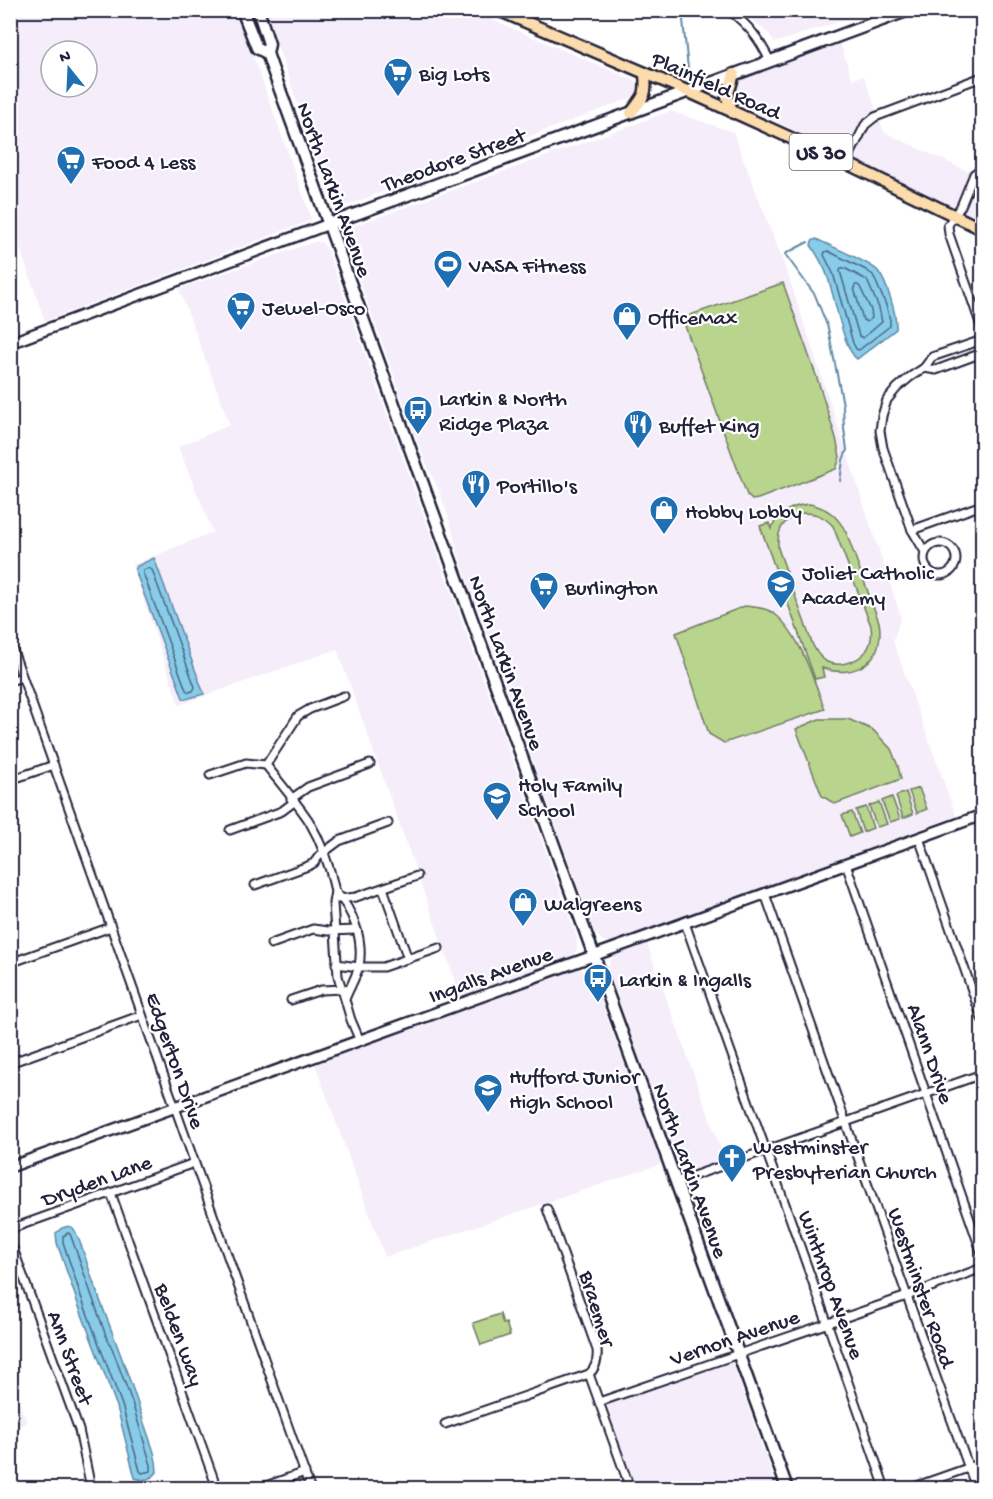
<svg xmlns="http://www.w3.org/2000/svg" width="993" height="1499" font-family="'Gochi Hand',sans-serif">
<style>
.built{fill:#f6edfa;fill-rule:evenodd}
.green{fill:#b9d48c;stroke:#6e7b64;stroke-width:1.5;fill-rule:evenodd}
.water{fill:#88cce9;stroke:#5f88a3;stroke-width:1.5}
.lines{fill:none;stroke-linecap:round;stroke-linejoin:round}
.shore{stroke:#4b6681;stroke-width:1.5}
.stream{stroke:#5f88a3;stroke-width:2}
.minor-casing{stroke:#22223b;stroke-width:11}
.tertiary-casing{stroke:#22223b;stroke-width:14}
.secondary-casing{stroke:#22223b;stroke-width:15}
.primary-casing{stroke:#22223b;stroke-width:15}
.minor{stroke:#fff;stroke-width:7}
.tertiary{stroke:#fff;stroke-width:9}
.secondary{stroke:#fff;stroke-width:10}
.primary{stroke:#fcdcac;stroke-width:10}
.labels{text-anchor:middle;stroke-width:4.5;stroke-linejoin:round;paint-order:stroke}
.shield{fill:#fff;stroke:#646476;stroke-width:1.5}
.shield-label{font-size:21px;font-weight:bold;fill:#22223b}
.poi-label{font-size:22px;fill:#22223b;stroke:#fff;text-anchor:start}
.street-label{font-size:22px;fill:#22223b;stroke:#fff}
</style>
<rect width="100%" height="100%" fill="#fff"/>
<filter id="ink" filterUnits="userSpaceOnUse"><feTurbulence type="fractalNoise" baseFrequency=".0167" numOctaves="2"/><feDisplacementMap in="SourceGraphic" scale="12" xChannelSelector="R" yChannelSelector="G"/><feConvolveMatrix kernelMatrix="1 2 1 2 8 2 1 2 1" color-interpolation-filters="sRGB"/></filter>
<g filter="url(#ink)">
<g class="built">
<path d="M 10,11 L 237,11 L 312,220 L 45,321 L 11,222 ZM 51,51 L 87,51 L 87,87 L 51,87 Z"/>
<path d="M 265,11 L 471,11 L 655,89 L 335,210 Z"/>
<path d="M 743,11 L 871,10 L 871,11 L 774,43 L 770,35 Z"/>
<path d="M 840,43 L 852,79 L 864,76 L 884,132 L 969,172 L 982,169 L 982,220 L 809,138 L 730,98 L 725,85 Z"/>
<path d="M 671,111 L 733,132 L 787,272 L 901,617 L 893,641 L 956,816 L 617,941 L 611,942 L 603,941 L 594,931 L 460,559 L 448,516 L 438,488 L 424,459 L 346,243 L 345,237 L 346,233 L 349,229 L 356,225 Z"/>
<path d="M 317,241 L 322,243 L 327,249 L 577,938 L 577,949 L 572,956 L 461,997 L 337,649 L 179,705 L 132,565 L 213,532 L 178,447 L 230,425 L 179,289 Z"/>
<path d="M 647,944 L 728,1169 L 685,1185 L 608,969 L 610,961 L 618,954 Z"/>
<path d="M 580,969 L 587,973 L 593,979 L 661,1164 L 385,1257 L 315,1064 L 570,970 Z"/>
<path d="M 728,1351 L 777,1488 L 626,1488 L 594,1399 Z"/>
<path d="M 10,1378 L 27,1423 L 11,1428 L 10,1428 Z"/>
</g>
<g class="green">
<path d="M 783,283 L 818,381 L 836,438 L 840,457 L 836,469 L 758,499 L 752,500 L 747,495 L 685,326 L 690,315 Z"/>
<path d="M 810,504 C 828,508 837,516 846,532 L 879,622 C 886,660 856,680 822,668 L 824,677 L 815,679 L 760,526 L 769,523 L 771,529 C 779,512 792,505 810,504 ZM 801,513 C 815,513 823,515 833,526 L 871,626 C 872,633 872,639 869,646 C 863,660 842,668 827,662 C 820,658 815,650 812,643 L 778,548 C 777,529 783,520 801,513 Z"/>
<path d="M 745,606 C 755,607 763,607 772,612 C 799,630 813,679 825,709 L 724,743 L 709,734 L 676,633 Z"/>
<path d="M 819,719 L 848,719 L 873,730 L 891,749 L 898,766 L 901,779 L 835,804 L 822,796 L 796,729 Z"/>
<path d="M 919,788 L 927,809 L 917,813 L 909,791 Z"/>
<path d="M 906,792 L 913,814 L 903,818 L 896,796 Z"/>
<path d="M 892,797 L 900,819 L 890,822 L 882,801 Z"/>
<path d="M 879,802 L 887,824 L 877,827 L 869,806 Z"/>
<path d="M 866,807 L 873,828 L 863,832 L 856,810 Z"/>
<path d="M 852,812 L 860,833 L 850,837 L 842,815 Z"/>
<path d="M 500,1314 L 503,1324 L 506,1323 L 510,1335 L 481,1345 L 473,1323 Z"/>
</g>
<g class="water">
<path d="M 816,239 C 827,244 871,263 878,271 C 887,283 897,314 896,329 L 857,359 C 843,349 834,293 827,275 C 823,264 817,255 811,245 L 812,241 Z"/>
<path d="M 154,558 L 204,694 L 186,699 L 183,698 L 135,570 L 137,566 Z"/>
<path d="M 69,1226 C 70,1227 72,1227 73,1228 C 79,1233 90,1274 94,1284 C 111,1330 130,1376 144,1423 C 149,1439 157,1455 157,1472 C 152,1479 144,1481 135,1478 L 117,1407 L 78,1304 L 57,1243 L 56,1233 L 62,1228 Z"/>
</g>
<g class="lines">
<g class="shore">
<path d="M 828,251 L 866,270 L 873,275 L 886,305 L 890,320 L 890,326 L 859,350 L 856,349 L 853,343 L 833,273 L 824,255 L 825,252 Z"/>
<path d="M 841,268 L 844,268 L 867,280 L 879,308 L 882,322 L 863,338 L 859,336 L 840,271 Z"/>
<path d="M 855,285 L 858,285 L 860,287 L 871,310 L 872,318 L 867,322 L 863,320 L 854,288 Z"/>
<path d="M 149,568 L 152,570 L 195,687 L 193,691 L 189,692 L 186,690 L 143,573 L 143,570 Z"/>
<path d="M 68,1233 L 70,1234 L 73,1242 L 106,1336 L 112,1348 L 132,1402 L 151,1465 L 151,1471 L 142,1473 L 140,1471 L 122,1405 L 83,1302 L 63,1242 L 63,1236 Z"/>
</g>
<g class="stream">
<path d="M 682,10 L 688,69"/>
<path d="M 808,242 L 785,254 L 815,295 L 828,328 L 843,405 L 844,429 L 847,450 L 843,460 L 840,481"/>
</g>
<g class="minor-casing">
<g id="minor">
<path d="M 729,10 C 749,26 759,38 770,61"/>
<path d="M 846,163 L 865,125 L 875,117 L 982,77"/>
<path d="M 982,168 L 974,174 L 961,206 L 948,225 L 949,234 L 982,329"/>
<path d="M 924,368 L 936,370 L 982,353"/>
<path d="M 912,530 L 982,505"/>
<circle cx="940" cy="559" r="16"/>
<path d="M 925,552 L 912,530 L 883,448 L 880,431 L 882,416 L 887,400 L 897,388 L 910,377 L 924,368 L 932,357 L 982,340"/>
<path d="M 10,642 L 310,1488"/>
<path d="M 10,681 L 22,677"/>
<path d="M 266,765 C 280,783 297,803 309,821 C 322,843 330,867 335,891"/>
<path d="M 266,765 L 298,716 L 310,709 L 344,696"/>
<path d="M 210,775 L 246,763 L 266,765"/>
<path d="M 10,780 L 54,765"/>
<path d="M 291,799 L 308,787 L 370,764"/>
<path d="M 230,830 L 282,811 L 294,802"/>
<path d="M 919,838 L 982,1019"/>
<path d="M 846,864 L 982,1254"/>
<path d="M 255,885 L 308,866 L 314,863 L 319,856 L 339,841 L 388,823"/>
<path d="M 383,888 L 408,959"/>
<path d="M 765,894 L 907,1296 L 976,1488"/>
<path d="M 339,899 L 356,897 L 417,876"/>
<path d="M 685,923 L 827,1322 L 885,1488"/>
<path d="M 271,944 L 313,929 L 328,931 L 357,930"/>
<path d="M 10,963 L 111,927"/>
<path d="M 336,964 L 359,967 L 383,967 L 439,948"/>
<path d="M 346,997 C 350,987 356,977 359,966 C 364,939 353,910 335,891 L 333,903 L 338,976 L 351,1020 L 360,1041"/>
<path d="M 291,1000 L 321,990 L 344,989"/>
<path d="M 10,1063 L 142,1015"/>
<path d="M 676,1182 L 982,1074"/>
<path d="M 111,1193 L 217,1488"/>
<path d="M 10,1235 L 11,1231 L 16,1227 L 194,1163"/>
<path d="M 10,1240 L 79,1430 L 91,1488"/>
<path d="M 589,1374 L 630,1488"/>
<path d="M 599,1402 L 907,1296 L 982,1268"/>
<path d="M 445,1424 L 589,1374 C 596,1368 598,1360 597,1350 L 547,1209"/>
<path d="M 260,1488 L 305,1472"/>
<path d="M 911,1488 L 982,1463"/>
</g>
</g>
<g class="tertiary-casing">
<g id="tertiary">
<path d="M 10,343 L 329,224"/>
<path d="M 10,1167 L 982,815"/>
</g>
</g>
<g class="secondary-casing">
<g id="secondary">
<path d="M 242,10 L 257,48 L 267,53"/>
<path d="M 258,10 L 269,44 L 267,53 L 271,65 L 787,1488"/>
<path d="M 329,224 L 909,10"/>
</g>
</g>
<g class="primary-casing">
<g id="primary">
<path d="M 498,10 L 687,91 L 846,163 L 982,229"/>
<path d="M 631,113 C 644,96 647,96 645,74"/>
<path d="M 733,113 L 727,97 L 734,74"/>
</g>
</g>
<use href="#minor" class="minor"/>
<use href="#tertiary" class="tertiary"/>
<use href="#secondary" class="secondary"/>
<use href="#primary" class="primary"/>
</g>
</g>
<defs>
<g id="supermarket-pin" transform="scale(1.5)"><path d="M0 17L-7.5 6A9.5 9.5 0 1 1 7.5 6Z" fill="#1f6fb2" stroke="#fff"/><path d="M-6-5.5h2.5l.6 2H6L4.5 2H-2.5L-4.4-4H-6ZM-1.5 3.2a1.3 1.3 0 1 0 .1 0ZM3 3.2a1.3 1.3 0 1 0 .1 0Z" fill="#fff"/></g>
<g id="stadium-pin" transform="scale(1.5)"><path d="M0 17L-7.5 6A9.5 9.5 0 1 1 7.5 6Z" fill="#1f6fb2" stroke="#fff"/><path d="M0-5a6.5 5 0 1 0 0 10a6.5 5 0 1 0 0-10ZM-3.5-1.8h7v3.6h-7Z" fill="#fff"/></g>
<g id="shop-pin" transform="scale(1.5)"><path d="M0 17L-7.5 6A9.5 9.5 0 1 1 7.5 6Z" fill="#1f6fb2" stroke="#fff"/><path d="M-5-2.5h2.3a2.7 3.5 0 0 1 5.4 0H5L5.5 6h-11ZM-1.5-2.5h3a1.5 2.3 0 0 0-3 0Z" fill="#fff"/></g>
<g id="bus-pin" transform="scale(1.5)"><path d="M0 17L-7.5 6A9.5 9.5 0 1 1 7.5 6Z" fill="#1f6fb2" stroke="#fff"/><path d="M-5-6H5V4H4V6H2V4H-2V6H-4V4H-5ZM-3.5-4V0h7V-4ZM-3.5 1.2v1.5H-2V1.2ZM2 1.2v1.5H3.5V1.2Z" fill="#fff"/></g>
<g id="restaurant-pin" transform="scale(1.5)"><path d="M0 17L-7.5 6A9.5 9.5 0 1 1 7.5 6Z" fill="#1f6fb2" stroke="#fff"/><path d="M-5-6h1v4h1v-4h1v4h1v-4h1v5L-1.5 .5V6h-2V.5L-5-1ZM5-6V6H3V1.5H1.5Q1.5-4 5-6Z" fill="#fff"/></g>
<g id="school-pin" transform="scale(1.5)"><path d="M0 17L-7.5 6A9.5 9.5 0 1 1 7.5 6Z" fill="#1f6fb2" stroke="#fff"/><path d="M0-5L7-2L0 1L-7-2ZM-4 1L0 2.5L4 1V4Q0 6-4 4Z" fill="#fff"/></g>
<g id="church-pin" transform="scale(1.5)"><path d="M0 17L-7.5 6A9.5 9.5 0 1 1 7.5 6Z" fill="#1f6fb2" stroke="#fff"/><path d="M-1.2-6h2.4v3.5h3.3v2.4h-3.3V6h-2.4V-.1h-3.3v-2.4h3.3Z" fill="#fff"/></g>
</defs>
<g fill-rule="evenodd">
<use href="#supermarket-pin" x="398" y="72"/>
<use href="#supermarket-pin" x="71" y="160"/>
<use href="#stadium-pin" x="448" y="264"/>
<use href="#supermarket-pin" x="241" y="306"/>
<use href="#shop-pin" x="627" y="316"/>
<use href="#bus-pin" x="418" y="410"/>
<use href="#restaurant-pin" x="638" y="424"/>
<use href="#restaurant-pin" x="476" y="484"/>
<use href="#shop-pin" x="664" y="510"/>
<use href="#school-pin" x="781" y="584"/>
<use href="#supermarket-pin" x="544" y="586"/>
<use href="#school-pin" x="497" y="796"/>
<use href="#shop-pin" x="523" y="902"/>
<use href="#bus-pin" x="598" y="978"/>
<use href="#school-pin" x="488" y="1088"/>
<use href="#church-pin" x="732" y="1158"/>
</g>
<g class="labels">
<rect class="shield" x="789.5" y="134" width="63" height="36" rx="4.5"/>
<g class="shield-label">
<text x="821" y="159">US 30</text>
</g>
<g class="poi-label">
<text x="419" y="80">Big Lots</text>
<text x="92" y="168">Food 4 Less</text>
<text x="469" y="272">VASA Fitness</text>
<text x="262" y="314">Jewel-Osco</text>
<text x="648" y="324">OfficeMax</text>
<text x="439" y="405">Larkin &amp; North<tspan x="439" dy="25">Ridge Plaza</tspan></text>
<text x="659" y="432">Buffet King</text>
<text x="497" y="492">Portillo's</text>
<text x="685" y="518">Hobby Lobby</text>
<text x="802" y="579">Joliet Catholic<tspan x="802" dy="25">Academy</tspan></text>
<text x="565" y="594">Burlington</text>
<text x="518" y="791">Holy Family<tspan x="518" dy="25">School</tspan></text>
<text x="544" y="910">Walgreens</text>
<text x="619" y="986">Larkin &amp; Ingalls</text>
<text x="509" y="1083">Hufford Junior<tspan x="509" dy="25">High School</tspan></text>
<text x="753" y="1153">Westminster<tspan x="753" dy="25">Presbyterian Church</tspan></text>
</g>
<g class="street-label">
<text transform="translate(717 84) rotate(24)" y="8">Plainfield Road</text>
<text transform="translate(453 158) rotate(-20)" y="8">Theodore Street</text>
<text transform="translate(336 189) rotate(70)" y="8">North Larkin Avenue</text>
<text transform="translate(508 662) rotate(70)" y="8">North Larkin Avenue</text>
<text transform="translate(490 973) rotate(-20)" y="8">Ingalls Avenue</text>
<text transform="translate(932 1053) rotate(71)" y="8">Alann Drive</text>
<text transform="translate(177 1060) rotate(71)" y="8">Edgerton Drive</text>
<text transform="translate(692 1170) rotate(70)" y="8">North Larkin Avenue</text>
<text transform="translate(96 1179) rotate(-20)" y="8">Dryden Lane</text>
<text transform="translate(833 1284) rotate(70)" y="8">Winthrop Avenue</text>
<text transform="translate(923 1287) rotate(71)" y="8">Westminster Road</text>
<text transform="translate(599 1308) rotate(73)" y="8">Braemer</text>
<text transform="translate(181 1334) rotate(70)" y="8">Belden way</text>
<text transform="translate(734 1336) rotate(-19)" y="8">Vernon Avenue</text>
<text transform="translate(72 1357) rotate(70)" y="8">Ann Street</text>
</g>
</g>
<rect width="993" height="1499" fill="none" stroke="#fff" stroke-width="36"/>
<rect x="18" y="18" width="957" height="1463" fill="none" stroke="#22223b" stroke-width="2" filter="url(#ink)"/>
<g transform="translate(69 69) rotate(342)"><circle r="28" fill="#ffffff" stroke="#a7a7b1" stroke-width="1.5"/>
<path d="M0-4.5L10 22L0 15L-10 22Z" fill="#1f6fb2"/>
<text y="-9" font-size="16" font-weight="bold" text-anchor="middle" fill="#22223b">N</text>
</g>
</svg>
